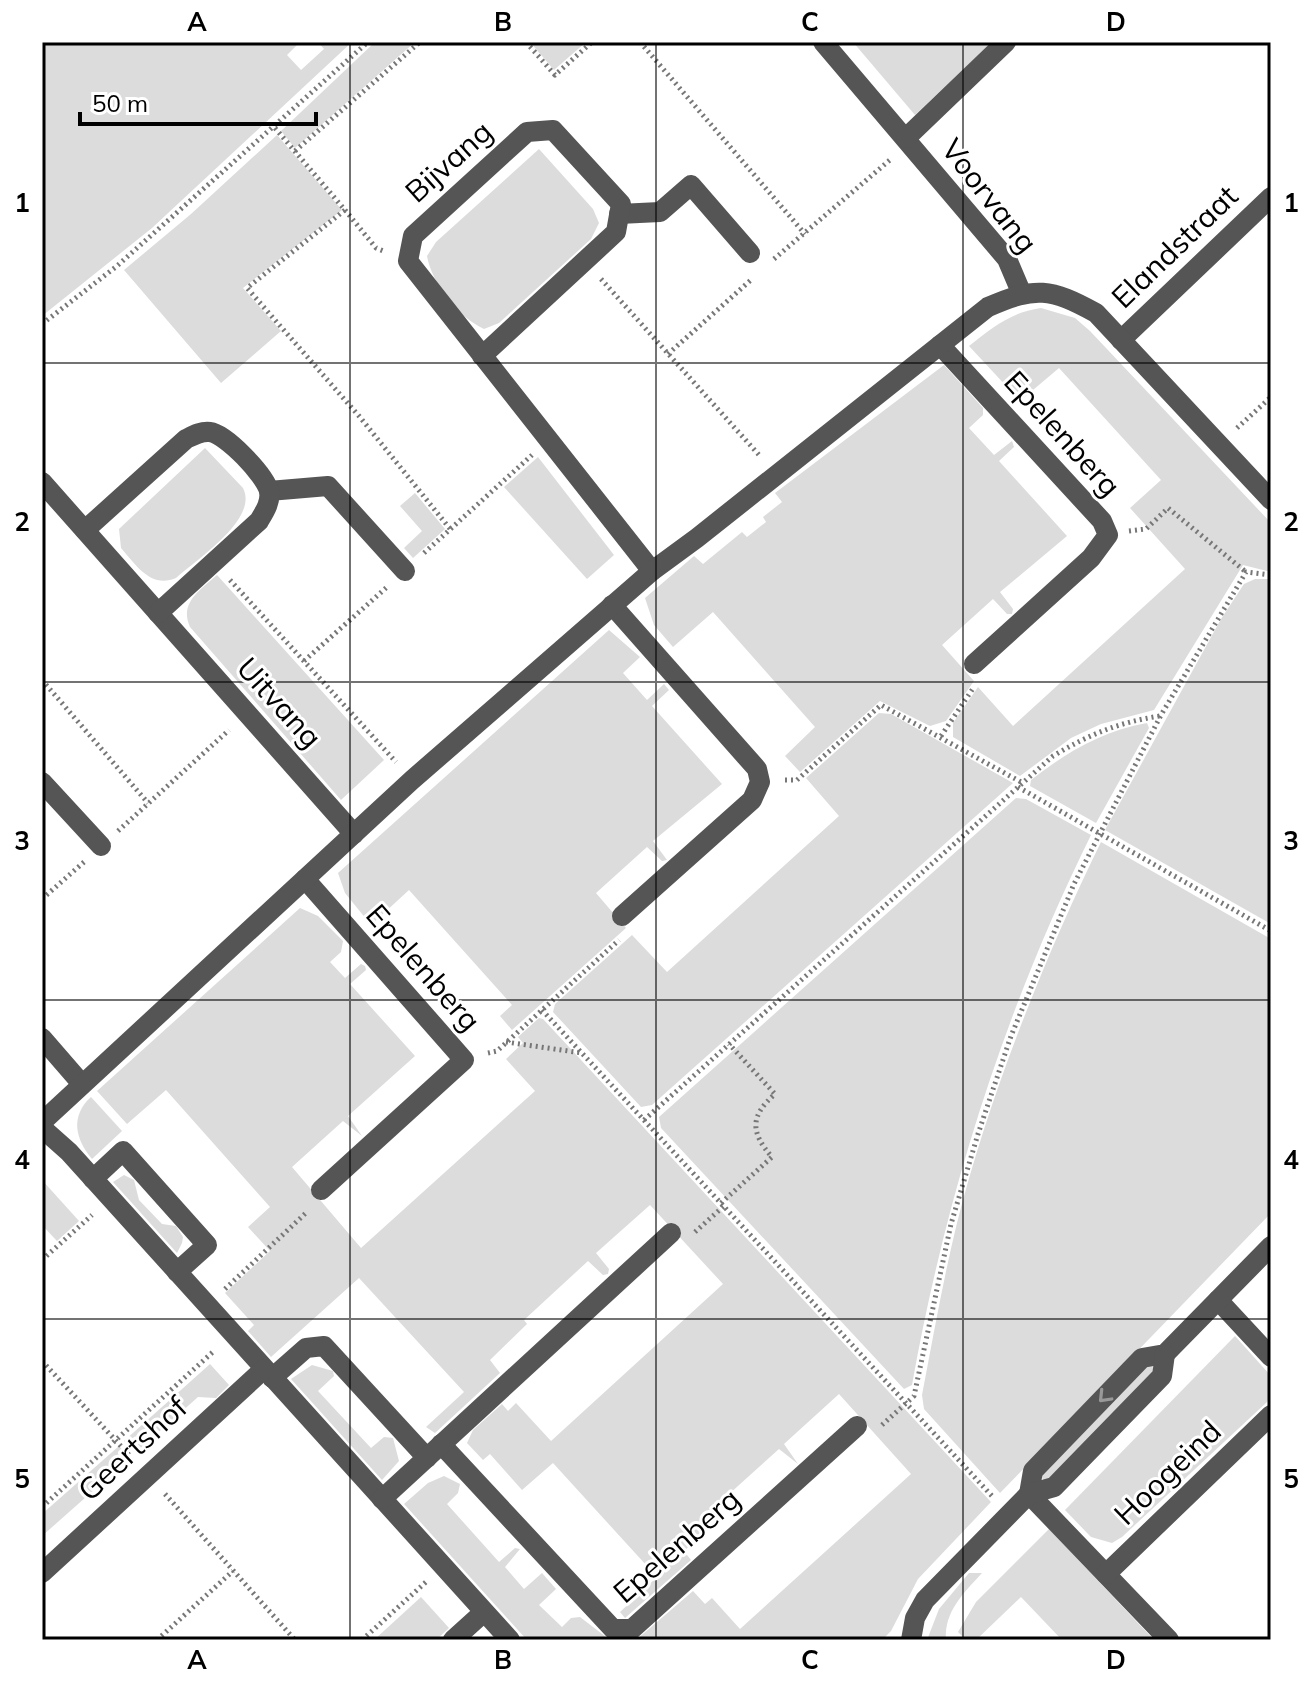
<svg xmlns="http://www.w3.org/2000/svg" width="1313" height="1682" font-family="Mulish,sans-serif">
<style>
.green{fill:#dcdcdc}
.lines{fill:none;stroke-linecap:round;stroke-linejoin:round}
.path{stroke:#777;stroke-width:5;stroke-dasharray:2 4;stroke-linecap:butt}
.minor{stroke:#555;stroke-width:20}
.oneway{stroke:#999}
.grid{fill:none;stroke:#000;stroke-width:2;stroke-opacity:0.55}
.labels{text-anchor:middle;stroke-width:6;stroke-linejoin:round;paint-order:stroke}
.street-label{font-size:30px;fill:#000;stroke:#fff}
.neatline{fill:none;stroke:#000;stroke-width:3}
.grid-label{font-size:26px;text-anchor:middle;font-weight:bold;fill:#000}
</style>
<rect width="100%" height="100%" fill="#fff"/>
<g class="green">
<path d="M 42,42 L 300,42 L 287,55 L 301,70 L 324,49 L 318,42 L 352,42 L 152,228 L 42,316 Z"/>
<path d="M 375,42 L 415,42 L 295,148 L 281,131 Z"/>
<path d="M 530,42 L 586,42 L 554,70 Z"/>
<path d="M 853,42 L 992,42 L 915,115 Z"/>
<path d="M 277,135 L 342,210 L 243,288 L 281,331 L 221,383 L 124,270 L 191,214 Z"/>
<path d="M 539,149 L 593,209 L 599,223 L 591,239 L 499,323 L 484,329 C 458,317 432,284 427,256 L 436,242 Z"/>
<path d="M 1041,308 L 1075,318 L 1090,331 L 1271,523 L 1271,572 L 1243,565 L 1154,710 L 1101,724 L 1071,738 L 1020,776 L 953,737 L 953,723 L 978,687 L 1013,726 L 1185,569 L 1130,508 L 1161,480 L 1059,368 L 1020,401 L 969,346 C 992,328 1011,312 1041,308 Z"/>
<path d="M 944,365 L 983,408 L 983,415 L 969,428 L 994,455 L 1012,441 L 1014,447 L 999,461 L 1067,536 L 1000,592 L 1013,609 L 1012,614 L 1007,614 L 993,599 L 942,645 L 974,681 L 946,721 L 930,726 L 880,701 L 800,772 L 785,756 L 815,727 L 713,612 L 673,647 L 654,625 L 645,598 L 694,556 L 703,564 L 742,532 L 747,537 L 766,522 L 763,517 L 782,502 L 775,493 Z"/>
<path d="M 205,448 L 243,488 C 259,519 197,559 176,578 C 151,589 136,565 121,548 L 119,529 Z"/>
<path d="M 538,457 L 614,555 L 587,579 L 504,487 Z"/>
<path d="M 415,493 L 445,529 L 413,558 L 404,548 L 422,531 L 400,506 Z"/>
<path d="M 217,575 L 384,760 L 341,800 L 190,627 C 179,603 200,590 217,575 Z"/>
<path d="M 1255,579 L 1271,579 L 1271,924 L 1105,830 L 1221,619 L 1244,584 Z"/>
<path d="M 609,630 L 640,657 L 623,673 L 647,700 L 664,684 L 669,690 L 652,706 L 722,784 L 653,841 L 667,860 L 662,861 L 647,847 L 596,893 L 626,928 L 512,1030 L 500,1016 L 512,1005 L 409,890 L 371,925 L 345,893 L 338,873 Z"/>
<path d="M 879,713 L 891,714 L 1013,783 L 652,1105 L 641,1107 L 553,1012 L 555,1004 L 632,935 L 667,972 L 839,816 L 806,778 Z"/>
<path d="M 1147,723 L 1149,728 L 1096,823 L 1030,786 L 1031,780 C 1067,752 1102,731 1147,723 Z"/>
<path d="M 1016,798 L 1026,799 L 1091,835 C 1005,1009 946,1194 912,1385 L 904,1389 L 661,1128 L 659,1117 Z"/>
<path d="M 1101,842 L 1271,939 L 1271,1213 L 1000,1493 L 924,1409 L 922,1395 C 933,1338 943,1280 957,1223 C 988,1099 1045,956 1101,842 Z"/>
<path d="M 300,908 L 318,916 L 343,941 L 341,952 L 330,962 L 345,978 L 361,964 L 365,966 L 366,970 L 350,984 L 415,1056 L 348,1116 L 362,1136 L 343,1121 L 292,1167 L 361,1248 L 535,1091 L 506,1059 L 523,1043 L 518,1037 L 539,1018 L 543,1019 L 991,1502 L 918,1579 L 891,1631 L 882,1640 L 636,1640 L 693,1591 L 705,1604 L 712,1598 L 740,1629 L 911,1474 L 839,1394 L 784,1444 L 798,1464 L 779,1449 L 708,1513 L 716,1522 L 684,1551 L 691,1560 L 625,1618 L 620,1612 L 657,1577 L 553,1463 L 522,1490 L 490,1454 L 483,1460 L 467,1443 L 473,1430 L 502,1404 L 508,1411 L 516,1403 L 551,1441 L 723,1284 L 650,1205 L 596,1253 L 609,1269 L 608,1274 L 603,1275 L 588,1261 L 524,1320 L 527,1324 L 490,1360 L 500,1373 L 435,1433 L 426,1427 L 464,1392 L 359,1278 L 271,1357 L 248,1331 L 254,1325 L 225,1293 L 270,1251 L 248,1227 L 270,1207 L 166,1090 L 127,1124 L 97,1091 Z"/>
<path d="M 91,1097 L 122,1131 L 92,1159 C 75,1139 70,1116 91,1097 Z"/>
<path d="M 124,1175 L 134,1180 L 139,1200 L 162,1224 L 176,1226 L 183,1237 L 182,1243 L 177,1253 L 113,1182 Z"/>
<path d="M 42,1180 L 79,1221 L 57,1241 L 42,1225 Z"/>
<path d="M 1235,1336 L 1271,1376 L 1271,1395 L 1267,1402 L 1122,1537 L 1112,1543 L 1091,1537 L 1065,1510 Z"/>
<path d="M 210,1364 L 229,1385 L 216,1398 L 198,1397 L 135,1453 L 124,1441 Z"/>
<path d="M 1152,1364 L 1154,1373 L 1044,1483 L 1041,1474 L 1146,1365 Z"/>
<path d="M 312,1365 L 333,1371 L 334,1376 L 318,1391 L 371,1448 L 384,1437 L 393,1438 L 399,1461 L 382,1480 L 291,1379 Z"/>
<path d="M 119,1446 L 130,1458 L 42,1536 L 42,1514 Z"/>
<path d="M 444,1476 L 460,1484 L 458,1493 L 447,1504 L 499,1562 L 515,1548 L 520,1549 L 505,1567 L 524,1589 L 542,1573 L 556,1589 L 539,1605 L 562,1627 L 571,1618 L 580,1617 L 610,1640 L 527,1640 L 404,1504 L 428,1483 Z"/>
<path d="M 1049,1529 L 1154,1640 L 1062,1640 L 1021,1597 L 976,1640 L 966,1640 L 958,1632 L 976,1602 Z"/>
<path d="M 969,1573 L 982,1573 C 964,1593 944,1611 946,1640 L 927,1640 L 939,1609 Z"/>
<path d="M 421,1597 L 449,1628 L 436,1640 L 374,1640 Z"/>
</g>
<g class="lines">
<g class="path">
<path d="M 526,42 L 555,75 L 592,42"/>
<path d="M 640,42 L 805,234"/>
<path d="M 275,128 L 345,210 L 247,288 L 359,416 L 451,530"/>
<path d="M 295,151 L 420,42"/>
<path d="M 345,210 L 376,248 L 386,252"/>
<path d="M 774,259 L 891,159"/>
<path d="M 601,279 L 760,456"/>
<path d="M 42,324 L 117,266 L 368,42"/>
<path d="M 668,354 L 752,279"/>
<path d="M 1237,428 L 1271,397"/>
<path d="M 1129,531 L 1146,529 L 1168,508 L 1246,572"/>
<path d="M 424,553 L 532,455"/>
<path d="M 230,580 L 396,762"/>
<path d="M 304,661 L 387,587"/>
<path d="M 42,680 L 148,803"/>
<path d="M 941,736 L 974,687"/>
<path d="M 785,780 L 797,780 L 881,705 L 1021,782"/>
<path d="M 1018,787 L 1271,931"/>
<path d="M 118,831 L 229,730"/>
<path d="M 42,899 L 84,862"/>
<path d="M 542,1010 L 992,1496"/>
<path d="M 506,1042 L 582,1053"/>
<path d="M 488,1053 L 497,1051 L 619,940"/>
<path d="M 644,1120 L 1053,756 C 1088,735 1119,722 1160,716"/>
<path d="M 721,1203 L 772,1157 C 750,1132 750,1116 775,1094 L 729,1044"/>
<path d="M 695,1232 L 724,1206"/>
<path d="M 42,1260 L 92,1215"/>
<path d="M 225,1289 L 308,1211"/>
<path d="M 42,1361 L 131,1457"/>
<path d="M 882,1425 L 914,1396 L 951,1224 L 978,1134 L 1011,1036 L 1074,884 L 1161,715 L 1246,572 L 1271,575"/>
<path d="M 165,1494 L 295,1640"/>
<path d="M 42,1507 L 215,1350"/>
<path d="M 157,1640 L 233,1571"/>
<path d="M 362,1640 L 427,1581"/>
</g>
<g class="minor">
<path d="M 823,42 L 1007,259 L 1021,292"/>
<path d="M 906,138 L 1006,42"/>
<path d="M 619,214 L 660,212 L 691,185 L 750,253"/>
<path d="M 1121,340 L 1271,197"/>
<path d="M 940,345 L 1102,521 L 1108,535 L 1091,558 L 974,664"/>
<path d="M 482,356 L 616,232 L 621,204 L 553,130 L 527,132 L 413,236 L 408,261 L 652,571"/>
<path d="M 42,482 L 354,834"/>
<path d="M 269,491 L 328,486 L 405,571"/>
<path d="M 85,530 L 186,439 C 194,435 201,431 210,432 C 226,434 265,475 269,491 C 271,502 265,511 259,521 L 158,613"/>
<path d="M 612,605 L 757,769 L 760,782 L 752,800 L 622,916"/>
<path d="M 42,782 L 101,846"/>
<path d="M 305,879 L 464,1060 L 321,1190"/>
<path d="M 42,1038 L 81,1083"/>
<path d="M 42,1122 L 412,780 L 652,571 L 697,538 L 988,307 C 1036,286 1050,288 1096,313 L 1271,500"/>
<path d="M 42,1128 L 69,1152 L 510,1640"/>
<path d="M 93,1179 L 123,1151 L 207,1245 L 177,1272"/>
<path d="M 1218,1300 L 1271,1357"/>
<path d="M 272,1378 L 306,1348 L 324,1346 L 427,1458"/>
<path d="M 441,1444 L 613,1629 L 632,1629 L 857,1426"/>
<path d="M 1029,1494 L 1033,1471 L 1142,1358 L 1165,1354 L 1271,1246"/>
<path d="M 1029,1494 L 1169,1640"/>
<path d="M 382,1499 L 671,1233"/>
<path d="M 42,1573 L 264,1369"/>
<path d="M 1106,1574 L 1271,1415"/>
<path d="M 453,1640 L 484,1612"/>
<path d="M 911,1640 L 915,1618 L 925,1600 L 1029,1494 L 1054,1487 L 1162,1376 L 1165,1354"/>
</g>
</g>
<defs><path id="oneway-chevron" d="M-2-3.5L2.5 0L-2 3.5" fill="none" stroke-width="1.6" stroke-linecap="round" stroke-linejoin="round" transform="scale(2)"/></defs>
<use class="oneway" href="#oneway-chevron" transform="translate(1104 1397) rotate(134)"/>
<path class="grid" d="M 350,42 L 350,1640M 656,42 L 656,1640M 963,42 L 963,1640M 42,363 L 1271,363M 42,682 L 1271,682M 42,1000 L 1271,1000M 42,1319 L 1271,1319"/>
<g class="labels">
<g class="street-label">
<text transform="translate(449 162) rotate(-42)" y="10">Bijvang</text>
<text transform="translate(989 196) rotate(52)" y="10">Voorvang</text>
<text transform="translate(1175 247) rotate(-44)" y="10">Elandstraat</text>
<text transform="translate(1062 434) rotate(48)" y="10">Epelenberg</text>
<text transform="translate(279 703) rotate(48)" y="10">Uitvang</text>
<text transform="translate(423 968) rotate(49)" y="10">Epelenberg</text>
<text transform="translate(133 1449) rotate(-43)" y="10">Geertshof</text>
<text transform="translate(1168 1473) rotate(-44)" y="10">Hoogeind</text>
<text transform="translate(677 1546) rotate(-41)" y="10">Epelenberg</text>
</g>
</g>
<rect width="1313" height="1682" fill="none" stroke="#ffffff" stroke-width="88"/>
<path d="M80 112v12h236v-12" fill="none" stroke="#000000" stroke-width="4"/>
<text x="92" y="112" font-size="24" fill="#000000" stroke="#ffffff" stroke-width="6" paint-order="stroke">50 m</text>
<rect x="44" y="44" width="1225" height="1594" class="neatline"/>
<g class="grid-label">
<text x="197" y="31">A</text>
<text x="503" y="31">B</text>
<text x="810" y="31">C</text>
<text x="1116" y="31">D</text>
<text x="22" y="212">1</text>
<text x="1291" y="212">1</text>
<text x="22" y="531">2</text>
<text x="1291" y="531">2</text>
<text x="22" y="850">3</text>
<text x="1291" y="850">3</text>
<text x="22" y="1169">4</text>
<text x="1291" y="1169">4</text>
<text x="22" y="1488">5</text>
<text x="1291" y="1488">5</text>
<text x="197" y="1669">A</text>
<text x="503" y="1669">B</text>
<text x="810" y="1669">C</text>
<text x="1116" y="1669">D</text>
</g>
</svg>
